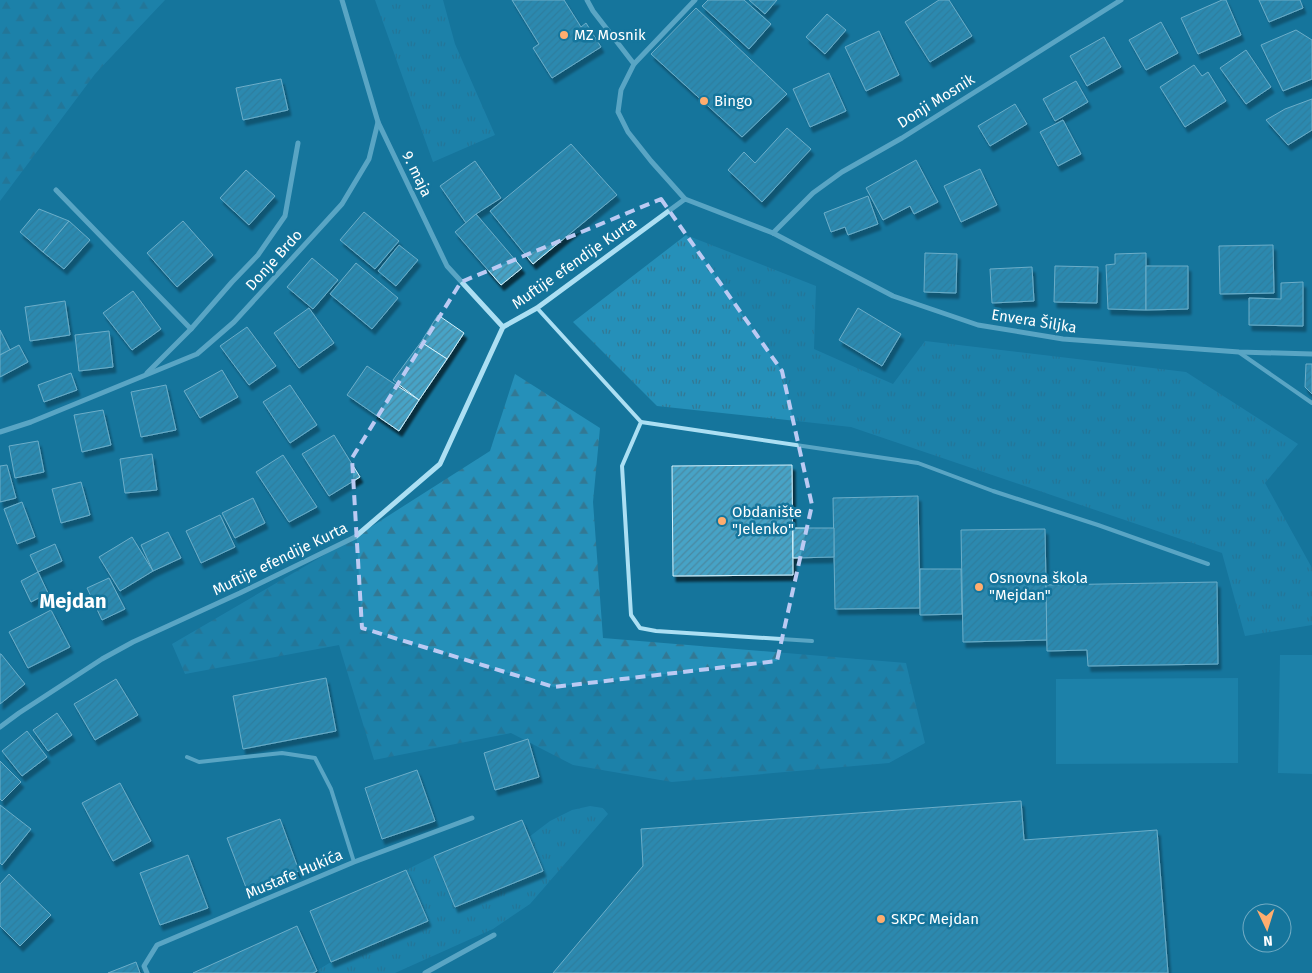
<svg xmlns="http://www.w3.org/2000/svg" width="1312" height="973" font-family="'Fira Sans',sans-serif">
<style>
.grass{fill:url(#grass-tufts)}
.forest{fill:url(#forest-firs)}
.garden{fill:#2590b9}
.building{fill:url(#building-hatch);stroke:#d4f2fd;filter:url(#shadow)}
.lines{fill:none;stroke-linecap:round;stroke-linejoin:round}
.lane{stroke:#acdff3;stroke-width:4}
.street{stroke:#acdff3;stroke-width:5}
.marked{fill:none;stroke:#bbcaf3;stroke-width:4;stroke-dasharray:10 6;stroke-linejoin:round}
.poi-dot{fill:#ffad6e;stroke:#15759c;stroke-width:2}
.labels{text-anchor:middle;stroke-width:5;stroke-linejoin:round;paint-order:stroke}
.poi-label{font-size:15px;fill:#fff;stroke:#15759c;text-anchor:start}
.street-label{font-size:15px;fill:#fff;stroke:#15759c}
.district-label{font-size:20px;font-weight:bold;fill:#fff;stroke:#15759c}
</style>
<defs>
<pattern id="grass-tufts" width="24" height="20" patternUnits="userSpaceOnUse" patternTransform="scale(1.25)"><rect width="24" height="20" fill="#2590b9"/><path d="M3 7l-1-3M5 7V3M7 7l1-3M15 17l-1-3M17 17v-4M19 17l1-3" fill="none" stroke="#337893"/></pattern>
<pattern id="forest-firs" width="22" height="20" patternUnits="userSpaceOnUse" patternTransform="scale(1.25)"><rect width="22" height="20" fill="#2590b9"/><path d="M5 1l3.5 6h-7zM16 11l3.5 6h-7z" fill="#337893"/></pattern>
<pattern id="building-hatch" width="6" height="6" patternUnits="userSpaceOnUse" patternTransform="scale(1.25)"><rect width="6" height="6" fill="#47a3c6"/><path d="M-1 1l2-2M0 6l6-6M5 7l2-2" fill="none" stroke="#4889a1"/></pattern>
<filter id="shadow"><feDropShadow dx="3" dy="5.5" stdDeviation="1" flood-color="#0009"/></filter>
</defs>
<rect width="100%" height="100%" fill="#15759c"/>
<g class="grass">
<path d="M 375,0 L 443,0 L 455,44 L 495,135 L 433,162 Z"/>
<path d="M 686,235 L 816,286 L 814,349 L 893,384 L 925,341 L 1186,372 L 1298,444 L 1265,483 L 1312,568 L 1312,625 L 1245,636 L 1222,553 L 851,427 L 657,406 L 573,322 Z"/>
<path d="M 590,806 L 603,808 L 608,814 L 530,904 L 493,929 L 395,973 L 313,973 L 331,962 L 428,921 L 406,870 L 434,856 L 455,907 L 543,871 L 529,837 L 550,821 L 572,810 Z"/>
</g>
<g class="forest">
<path d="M 0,0 L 165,0 L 95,74 L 0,201 Z"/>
<path d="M 515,374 L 600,428 L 593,502 L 603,638 L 906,663 L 925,743 L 889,763 L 672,782 L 573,765 L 511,733 L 374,760 L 339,645 L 185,674 L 172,644 L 355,537 L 490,451 Z"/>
</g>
<g class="garden">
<path d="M 1280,655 L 1312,655 L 1312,774 L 1278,773 Z"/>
<path d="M 1238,678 L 1238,763 L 1056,764 L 1056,679 Z"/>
</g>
<g class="building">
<path d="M 512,0 L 564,0 L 581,27 L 586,23 L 601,47 L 552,78 L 533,48 L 539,44 Z"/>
<path d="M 708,0 L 744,0 L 771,24 L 749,49 L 702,6 Z"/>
<path d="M 749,0 L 777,0 L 765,14 Z"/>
<path d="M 939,0 L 949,0 L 972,36 L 930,62 L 905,22 Z"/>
<path d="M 1222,0 L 1226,0 L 1241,35 L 1198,54 L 1181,18 Z"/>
<path d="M 1259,0 L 1300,0 L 1303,8 L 1269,22 Z"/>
<path d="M 696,8 L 787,94 L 742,137 L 651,54 Z"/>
<path d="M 827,14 L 846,30 L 825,54 L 806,37 Z"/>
<path d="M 1161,22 L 1178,53 L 1146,70 L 1129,40 Z"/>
<path d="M 1296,30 L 1312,40 L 1312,79 L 1283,91 L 1261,45 Z"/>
<path d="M 879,31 L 899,75 L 866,91 L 845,47 Z"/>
<path d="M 1104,37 L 1121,67 L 1087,86 L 1070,56 Z"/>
<path d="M 1246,50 L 1271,87 L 1246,104 L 1220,68 Z"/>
<path d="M 1194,65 L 1202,76 L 1208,72 L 1226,101 L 1185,127 L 1160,87 Z"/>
<path d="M 829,73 L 846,111 L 810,127 L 793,89 Z"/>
<path d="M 281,79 L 288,110 L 243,120 L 236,88 Z"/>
<path d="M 1076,81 L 1088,102 L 1055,121 L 1043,99 Z"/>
<path d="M 1312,99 L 1312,130 L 1288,145 L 1266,120 L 1285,109 Z"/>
<path d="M 1015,104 L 1027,124 L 990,146 L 978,126 Z"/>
<path d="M 1063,120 L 1081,154 L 1058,166 L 1040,132 Z"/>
<path d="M 787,128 L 811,149 L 762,202 L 728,170 L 744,152 L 755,163 Z"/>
<path d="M 571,144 L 617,195 L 533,264 L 490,211 Z"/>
<path d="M 916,160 L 938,202 L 914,214 L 910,206 L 883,220 L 866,188 Z"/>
<path d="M 475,161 L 501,198 L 476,214 L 466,223 L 440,186 Z"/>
<path d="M 980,169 L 997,205 L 961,222 L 944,186 Z"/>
<path d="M 246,170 L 275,196 L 249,225 L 220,198 Z"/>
<path d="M 868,196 L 878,224 L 848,235 L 845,227 L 831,232 L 824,213 Z"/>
<path d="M 39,209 L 69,221 L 43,252 L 20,232 Z"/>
<path d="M 364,212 L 399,241 L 375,269 L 340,240 Z"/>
<path d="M 476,214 L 522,268 L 501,285 L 455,232 Z"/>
<path d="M 69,221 L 90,240 L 64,269 L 43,252 Z"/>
<path d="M 183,221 L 213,255 L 177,287 L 147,253 Z"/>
<path d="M 399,245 L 418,260 L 396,286 L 378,271 Z"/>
<path d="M 1273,245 L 1274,293 L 1220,294 L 1219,246 Z"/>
<path d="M 925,253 L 957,254 L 956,293 L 924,292 Z"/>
<path d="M 1146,253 L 1146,310 L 1108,309 L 1106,265 L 1115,264 L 1115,254 Z"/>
<path d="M 312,258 L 338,280 L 313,309 L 287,287 Z"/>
<path d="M 356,263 L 398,298 L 372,329 L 330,294 Z"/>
<path d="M 1055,266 L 1098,267 L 1097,303 L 1054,302 Z"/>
<path d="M 1146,266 L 1188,266 L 1188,309 L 1146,310 Z"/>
<path d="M 1032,267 L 1034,301 L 992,303 L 990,269 Z"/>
<path d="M 1303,282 L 1303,326 L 1249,325 L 1249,298 L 1281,299 L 1281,283 Z"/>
<path d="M 133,291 L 161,329 L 132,350 L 103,313 Z"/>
<path d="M 65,301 L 70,335 L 30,341 L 25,307 Z"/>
<path d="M 309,308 L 334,343 L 299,368 L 274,333 Z"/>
<path d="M 858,308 L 901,334 L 882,366 L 839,340 Z"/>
<path d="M 438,315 L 464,333 L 447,359 L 421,342 Z"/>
<path d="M 247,327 L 276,366 L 249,385 L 220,346 Z"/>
<path d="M 0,330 L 10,350 L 0,355 Z"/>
<path d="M 109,331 L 113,367 L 79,371 L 75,335 Z"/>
<path d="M 421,342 L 447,359 L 419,400 L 393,380 Z"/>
<path d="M 19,345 L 28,362 L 0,377 L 0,355 Z"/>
<path d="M 1306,364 L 1312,364 L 1312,394 L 1305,387 Z"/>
<path d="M 367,366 L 419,400 L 399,431 L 347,395 Z"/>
<path d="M 222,370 L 238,397 L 200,418 L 184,391 Z"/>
<path d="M 71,373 L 77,390 L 44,402 L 38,385 Z"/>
<path d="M 166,385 L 176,430 L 141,437 L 131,392 Z"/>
<path d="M 290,385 L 317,425 L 290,443 L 263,402 Z"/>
<path d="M 103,410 L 111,445 L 82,452 L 74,415 Z"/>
<path d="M 334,435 L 360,477 L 329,496 L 302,454 Z"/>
<path d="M 38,441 L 44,472 L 15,478 L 9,446 Z"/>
<path d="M 152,454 L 157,490 L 125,493 L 120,459 Z"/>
<path d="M 283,455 L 317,507 L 289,522 L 256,472 Z"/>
<path d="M 7,465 L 16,498 L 0,502 L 0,466 Z"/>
<path d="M 792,465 L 793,575 L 673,576 L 672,466 Z"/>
<path d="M 81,482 L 90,515 L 61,523 L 52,489 Z"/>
<path d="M 918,496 L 920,608 L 835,609 L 833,498 Z"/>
<path d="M 253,498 L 265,523 L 235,538 L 222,513 Z"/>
<path d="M 22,502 L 35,537 L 17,544 L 4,509 Z"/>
<path d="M 220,515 L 235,547 L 201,563 L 186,531 Z"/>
<path d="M 793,528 L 834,528 L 834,557 L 793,558 Z"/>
<path d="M 1045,529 L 1047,640 L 963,642 L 961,530 Z"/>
<path d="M 168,532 L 181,558 L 153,571 L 141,545 Z"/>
<path d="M 132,537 L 153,571 L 120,591 L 99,557 Z"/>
<path d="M 55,544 L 62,561 L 38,572 L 30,555 Z"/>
<path d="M 920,569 L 961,569 L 962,614 L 920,615 Z"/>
<path d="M 38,572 L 48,593 L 31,602 L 21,581 Z"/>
<path d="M 109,578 L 125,609 L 102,620 L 87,588 Z"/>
<path d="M 1217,582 L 1218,664 L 1088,666 L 1087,650 L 1047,651 L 1046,585 Z"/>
<path d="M 51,610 L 70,647 L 28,668 L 9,632 Z"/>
<path d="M 0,654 L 1,654 L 25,684 L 0,704 Z"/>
<path d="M 326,678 L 336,731 L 243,749 L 233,696 Z"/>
<path d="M 116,679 L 138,715 L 95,740 L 74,704 Z"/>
<path d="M 57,713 L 72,735 L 48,751 L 33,730 Z"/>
<path d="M 27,731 L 47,757 L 22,776 L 2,751 Z"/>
<path d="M 528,739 L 539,777 L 495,790 L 484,753 Z"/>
<path d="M 0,761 L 21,782 L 2,801 L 0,799 Z"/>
<path d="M 417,770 L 435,821 L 382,839 L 365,788 Z"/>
<path d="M 120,783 L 151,841 L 113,861 L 82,803 Z"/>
<path d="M 1021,801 L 1024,840 L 1157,830 L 1168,973 L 553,973 L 643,866 L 641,829 Z"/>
<path d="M 0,805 L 31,829 L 2,865 L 0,863 Z"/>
<path d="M 280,819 L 299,871 L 247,890 L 227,838 Z"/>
<path d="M 522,820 L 543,871 L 455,907 L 434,856 Z"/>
<path d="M 188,855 L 208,908 L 160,925 L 140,873 Z"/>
<path d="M 406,870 L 428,921 L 331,962 L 310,911 Z"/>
<path d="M 9,874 L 51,915 L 20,946 L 0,926 L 0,884 Z"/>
<path d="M 297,926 L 317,971 L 313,973 L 193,973 Z"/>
<path d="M 136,962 L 140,973 L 108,973 Z"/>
</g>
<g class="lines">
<g class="lane">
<path d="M 537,308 L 641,422 L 622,466 L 631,615 L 640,628 L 656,631 L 812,641"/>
<path d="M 1240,353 L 1312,403"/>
<path d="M 641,422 L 918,463 L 993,491 L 1098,525 L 1208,564"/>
<path d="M 187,757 L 199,762 L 282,753 L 315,758 L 331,789 L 354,862"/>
</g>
<g class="street">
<path d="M 342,0 L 378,122 L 447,266 L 503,327"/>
<path d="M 587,0 L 593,11 L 634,64"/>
<path d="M 56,190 L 191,329"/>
<path d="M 685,199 L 651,161 L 628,132 L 618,112 L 621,90 L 634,64 L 695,0"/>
<path d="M 773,233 L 813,193 L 842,172 L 902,138 L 1121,0"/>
<path d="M 147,373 L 191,329 L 232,282 L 258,255 L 285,216 L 298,143"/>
<path d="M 0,432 L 31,422 L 197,354 L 234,322 L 342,204 L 369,159 L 378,122"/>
<path d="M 0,727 L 19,713 L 102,659 L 133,642 L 240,593 L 355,537 L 440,464 L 503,327 L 537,308 L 685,199 L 773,233 L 893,296 L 978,325 L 1063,339 L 1239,352 L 1312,354"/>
<path d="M 147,973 L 144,966 L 157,945 L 354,862 L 472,818"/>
<path d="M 425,973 L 494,935"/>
</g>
</g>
<path d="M0 0H1312V973H0ZM 661,199 L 782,371 L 812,505 L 777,661 L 554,687 L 362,628 L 352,458 L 461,282 Z" fill="#15759c" fill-opacity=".55" fill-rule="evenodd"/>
<path class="marked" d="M 661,199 L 782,371 L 812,505 L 777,661 L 554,687 L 362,628 L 352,458 L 461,282 Z"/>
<g class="poi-dot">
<circle cx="564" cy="35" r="5"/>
<circle cx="704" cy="101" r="5"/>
<circle cx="722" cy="521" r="5"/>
<circle cx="979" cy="587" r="5"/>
<circle cx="881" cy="919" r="5"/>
</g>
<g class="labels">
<g class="poi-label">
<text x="574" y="40">MZ Mosnik</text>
<text x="714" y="106">Bingo</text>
<text x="732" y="517">Obdanište<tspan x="732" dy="17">"Jelenko"</tspan></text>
<text x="989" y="583">Osnovna škola<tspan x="989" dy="17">"Mejdan"</tspan></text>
<text x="891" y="924">SKPC Mejdan</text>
</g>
<g class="street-label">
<text transform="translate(936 101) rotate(-32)" y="5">Donji Mosnik</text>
<text transform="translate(417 174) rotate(64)" y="5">9. maja</text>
<text transform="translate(274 260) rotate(-48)" y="5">Donje Brdo</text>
<text transform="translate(574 263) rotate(-35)" y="5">Muftije efendije Kurta</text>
<text transform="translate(1034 321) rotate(9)" y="5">Envera Šiljka</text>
<text transform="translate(280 559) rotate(-26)" y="5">Muftije efendije Kurta</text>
<text transform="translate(294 874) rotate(-23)" y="5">Mustafe Hukića</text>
</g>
<g class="district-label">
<text x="73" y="608">Mejdan</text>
</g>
</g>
<g transform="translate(1267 928) rotate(176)"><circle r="24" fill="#15759c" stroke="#73acc4"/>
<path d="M0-4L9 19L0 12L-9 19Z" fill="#ffad6e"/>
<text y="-8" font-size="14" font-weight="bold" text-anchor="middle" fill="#ffffff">N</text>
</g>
</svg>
